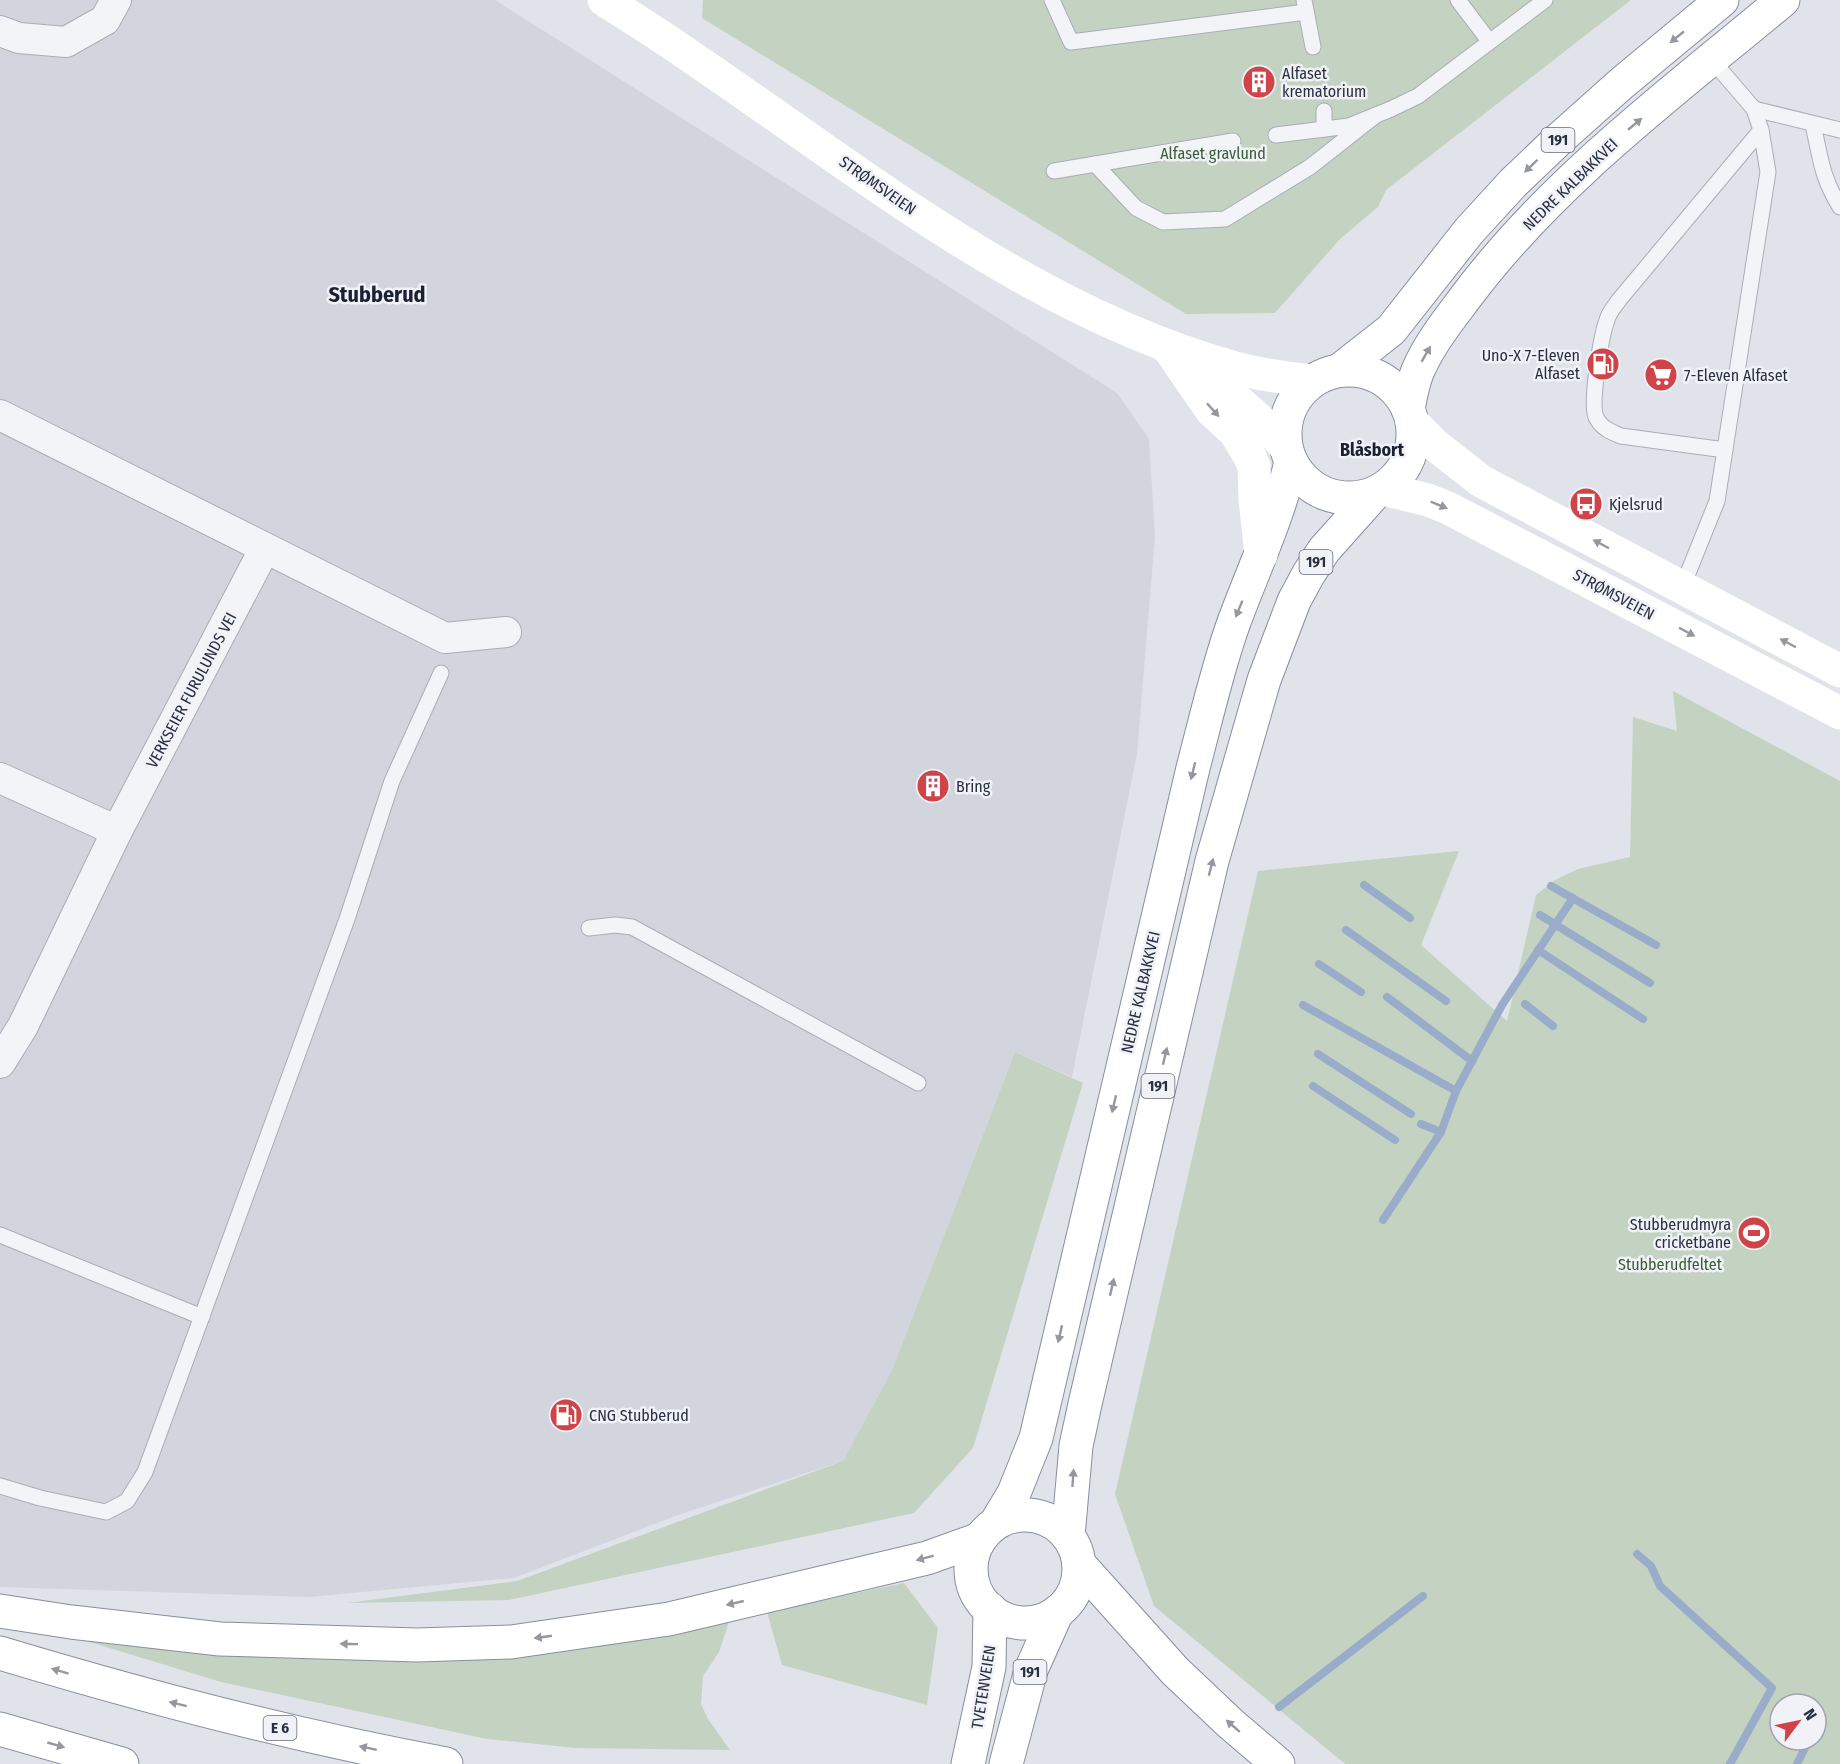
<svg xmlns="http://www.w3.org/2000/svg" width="1840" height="1764" font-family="'Fira Sans Condensed',sans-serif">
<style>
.built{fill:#d2d5de}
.green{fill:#c4d3c1;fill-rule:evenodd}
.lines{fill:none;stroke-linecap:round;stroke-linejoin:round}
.stream{stroke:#9bacca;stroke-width:8}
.service-casing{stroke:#a9adb7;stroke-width:17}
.minor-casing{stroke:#a9adb7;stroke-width:32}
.trunk-casing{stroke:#878ea0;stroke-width:35}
.motorway-casing{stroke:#878ea0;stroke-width:35}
.service{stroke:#f3f4f7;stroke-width:15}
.minor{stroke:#f3f4f7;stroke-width:30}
.secondary{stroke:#fff;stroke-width:33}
.trunk{stroke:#fff;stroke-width:33}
.motorway{stroke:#fff;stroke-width:33}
.oneway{fill:#9497a0}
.labels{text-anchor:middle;stroke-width:5;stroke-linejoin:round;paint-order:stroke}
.shield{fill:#f0f2f7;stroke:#646a78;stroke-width:1.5}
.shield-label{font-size:15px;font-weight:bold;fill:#282f41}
.poi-label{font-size:16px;fill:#282f41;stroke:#f0f2f7;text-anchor:start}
.park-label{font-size:16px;fill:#395d36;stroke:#f0f2f7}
.street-label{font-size:16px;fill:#282f41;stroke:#f0f2f7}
.neighbourhood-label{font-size:18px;font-weight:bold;fill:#1b2032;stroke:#f0f2f7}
.district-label{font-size:22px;font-weight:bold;fill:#1b2032;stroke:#f0f2f7}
</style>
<rect width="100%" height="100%" fill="#e0e3e9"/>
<path class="built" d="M 0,0 L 495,0 L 1117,393 L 1149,439 L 1155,536 L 1137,754 L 1072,1077 L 1015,1052 L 892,1370 L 843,1461 L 678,1515 L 514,1578 L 309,1597 L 0,1587 Z"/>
<g class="green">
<path d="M 703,0 L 1631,0 L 1386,190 L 1378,207 L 1340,239 L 1275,313 L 1186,314 L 702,18 Z"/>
<path d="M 1673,691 L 1840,781 L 1840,1764 L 1345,1764 L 1154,1606 L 1115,1494 L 1258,871 L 1459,851 L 1421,945 L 1507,1021 L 1536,895 L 1555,880 L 1578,869 L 1630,857 L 1633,717 L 1677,731 ZM 1780,1704 L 1816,1704 L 1816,1740 L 1780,1740 Z"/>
<path d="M 1015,1052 L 1083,1083 L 973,1448 L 914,1513 L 509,1600 L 347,1603 L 517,1581 L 843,1461 L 892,1370 Z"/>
<path d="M 904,1583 L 938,1628 L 927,1705 L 782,1665 L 767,1612 Z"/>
<path d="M 732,1613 L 719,1652 L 703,1676 L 701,1704 L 708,1719 L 730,1750 L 576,1748 L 487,1739 L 221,1682 L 67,1635 L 441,1653 Z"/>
</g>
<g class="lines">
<g class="stream">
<path d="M 1364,885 L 1410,918"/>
<path d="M 1551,886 L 1656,945"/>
<path d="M 1540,915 L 1650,983"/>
<path d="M 1346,930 L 1446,1001"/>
<path d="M 1538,950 L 1643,1019"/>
<path d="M 1319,964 L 1361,992"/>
<path d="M 1387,997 L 1472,1061"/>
<path d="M 1525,1004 L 1553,1026"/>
<path d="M 1303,1005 L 1456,1091"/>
<path d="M 1318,1054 L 1411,1114"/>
<path d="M 1313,1086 L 1395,1140"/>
<path d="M 1421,1124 L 1441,1132"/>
<path d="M 1383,1220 L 1441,1132 L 1456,1091 L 1502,1005 L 1573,898"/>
<path d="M 1637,1554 L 1651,1566 L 1660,1586 L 1772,1688 L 1730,1764"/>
<path d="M 1279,1707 L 1423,1596"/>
<path d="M 1816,1725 L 1817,1724"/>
<path d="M 1797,1764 L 1809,1740"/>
</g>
<g class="service-casing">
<g id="service">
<path d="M 1052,0 L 1071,42 L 1306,12"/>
<path d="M 1304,0 L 1313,47"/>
<path d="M 1458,0 L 1489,41"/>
<path d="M 1754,109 L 1840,130"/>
<path d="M 1324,111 L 1324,129"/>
<path d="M 1813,125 C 1821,159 1821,176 1840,207"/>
<path d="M 1276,135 L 1349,126 L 1391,109 L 1418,96 L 1545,0"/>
<path d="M 1095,164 L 1136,208 L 1163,222 L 1225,219 L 1310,167 L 1376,115"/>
<path d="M 1054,171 L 1233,141"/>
<path d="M 1725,450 L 1621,436 C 1611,432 1601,428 1596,417 C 1590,403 1601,336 1607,320 C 1609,312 1615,306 1619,300 L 1761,130"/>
<path d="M 1682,588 L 1717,501 L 1768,172 L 1761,130 L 1754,109 L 1711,59"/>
<path d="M 589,928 L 615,925 L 632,927 L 918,1083"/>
<path d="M 0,1235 L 202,1317"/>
<path d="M 0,1486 L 40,1498 L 106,1512 L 127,1501 L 145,1472 L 347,919 L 392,781 L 441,673"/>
</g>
</g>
<g class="minor-casing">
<g id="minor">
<path d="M 0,31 L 19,38 L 66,42 L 105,20 L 116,0"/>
<path d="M 0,415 L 445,638 L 506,632"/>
<path d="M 0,778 L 117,831"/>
<path d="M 0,1063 L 23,1026 L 117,831 L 265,548"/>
</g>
</g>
<g class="trunk-casing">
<g id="trunk">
<circle cx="1349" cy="434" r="64"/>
<path d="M 1340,370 L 1391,330 L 1469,231 L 1513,183 L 1557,141 L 1622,83 L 1722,0"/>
<path d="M 1408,409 C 1411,395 1413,379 1420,366 C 1432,340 1451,317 1468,294 C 1555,179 1673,92 1783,0"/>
<circle cx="1025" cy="1569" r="54"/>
<path d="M 996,1523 L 1014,1493 L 1036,1438 L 1193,768 C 1206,719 1217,669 1234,622 C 1254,568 1278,518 1291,462"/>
<path d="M 1068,1536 L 1076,1446 L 1085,1404 L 1212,861 L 1264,680 L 1294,601 L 1308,575 L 1324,550 L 1374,494"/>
<path d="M 968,1764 L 989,1667 L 990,1609"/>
<path d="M 1006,1764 L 1031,1670 L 1057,1612"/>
</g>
</g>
<g class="motorway-casing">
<g id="motorway">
<path d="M 1079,1564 L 1175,1671 L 1231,1724 L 1278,1764"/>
<path d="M 0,1611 L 71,1622 L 220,1639 L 417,1645 L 511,1642 L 669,1619 L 927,1558 L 980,1539"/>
<path d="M 0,1653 C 146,1697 295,1736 446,1764"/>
<path d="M 0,1729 L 122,1764"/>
</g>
</g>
<use href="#service" class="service"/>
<use href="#minor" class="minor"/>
<g class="secondary">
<path d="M 604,0 C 810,127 998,302 1235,368 C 1260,375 1286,378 1311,381"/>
<path d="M 1167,346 L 1211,410 L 1235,432 L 1250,457 L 1254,467 L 1255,499 L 1261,555"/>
<path d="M 1190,363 C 1225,390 1256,414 1286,447"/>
<path d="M 1412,422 L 1435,445 L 1481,481 L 1840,671"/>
<path d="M 1383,489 L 1428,500 L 1448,508 L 1840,713"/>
</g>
<use href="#trunk" class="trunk"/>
<use href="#motorway" class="motorway"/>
</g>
<defs><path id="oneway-solid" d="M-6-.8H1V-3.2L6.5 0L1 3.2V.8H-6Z" transform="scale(1.5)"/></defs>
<g class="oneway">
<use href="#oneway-solid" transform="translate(1677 37) rotate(141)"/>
<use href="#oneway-solid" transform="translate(1635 124) rotate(-40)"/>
<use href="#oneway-solid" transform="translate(1531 166) rotate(136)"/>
<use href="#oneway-solid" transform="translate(1426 354) rotate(-60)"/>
<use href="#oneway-solid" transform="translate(1213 410) rotate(48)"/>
<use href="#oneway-solid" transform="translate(1439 505) rotate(22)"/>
<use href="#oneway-solid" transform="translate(1601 544) rotate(-152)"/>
<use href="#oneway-solid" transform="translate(1239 609) rotate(112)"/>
<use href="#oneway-solid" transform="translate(1687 632) rotate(28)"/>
<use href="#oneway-solid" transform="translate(1788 643) rotate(-152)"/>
<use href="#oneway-solid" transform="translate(1193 771) rotate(104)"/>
<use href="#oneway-solid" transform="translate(1211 867) rotate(-76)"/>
<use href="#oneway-solid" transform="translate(1165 1056) rotate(-77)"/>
<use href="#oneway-solid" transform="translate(1114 1104) rotate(103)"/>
<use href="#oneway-solid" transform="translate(1112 1287) rotate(-77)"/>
<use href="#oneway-solid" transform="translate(1060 1334) rotate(103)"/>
<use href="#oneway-solid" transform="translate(1073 1478) rotate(-86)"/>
<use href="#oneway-solid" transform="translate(925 1558) rotate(165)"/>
<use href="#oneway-solid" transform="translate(735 1603) rotate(167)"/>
<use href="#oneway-solid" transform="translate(543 1637) rotate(172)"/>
<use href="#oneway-solid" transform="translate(349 1644) rotate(-179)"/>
<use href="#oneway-solid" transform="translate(60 1671) rotate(-163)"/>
<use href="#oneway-solid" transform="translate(178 1704) rotate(-166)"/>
<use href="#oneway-solid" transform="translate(1233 1726) rotate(-139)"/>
<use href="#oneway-solid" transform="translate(56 1745) rotate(16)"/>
<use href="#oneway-solid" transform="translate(368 1748) rotate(-168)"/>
</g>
<defs>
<g id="building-disc" transform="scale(1.725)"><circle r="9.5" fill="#d04449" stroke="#f0f2f7"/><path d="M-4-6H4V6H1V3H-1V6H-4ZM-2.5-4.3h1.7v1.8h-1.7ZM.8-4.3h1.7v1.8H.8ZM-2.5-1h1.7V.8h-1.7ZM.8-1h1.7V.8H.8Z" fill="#fff"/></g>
<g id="fuel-disc" transform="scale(1.725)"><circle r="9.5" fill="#d04449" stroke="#f0f2f7"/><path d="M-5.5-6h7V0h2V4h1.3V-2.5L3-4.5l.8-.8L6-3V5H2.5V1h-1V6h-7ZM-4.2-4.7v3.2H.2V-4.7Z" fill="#fff"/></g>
<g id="supermarket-disc" transform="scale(1.725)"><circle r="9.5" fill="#d04449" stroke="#f0f2f7"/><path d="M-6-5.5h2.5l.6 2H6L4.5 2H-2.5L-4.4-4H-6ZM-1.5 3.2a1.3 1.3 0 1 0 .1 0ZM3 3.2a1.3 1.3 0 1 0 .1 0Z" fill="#fff"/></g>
<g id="bus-disc" transform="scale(1.725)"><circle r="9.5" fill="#d04449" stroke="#f0f2f7"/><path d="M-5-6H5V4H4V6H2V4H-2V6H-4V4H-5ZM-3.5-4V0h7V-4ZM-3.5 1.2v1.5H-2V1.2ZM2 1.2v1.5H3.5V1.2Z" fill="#fff"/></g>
<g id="stadium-disc" transform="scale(1.725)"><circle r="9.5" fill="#d04449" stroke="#f0f2f7"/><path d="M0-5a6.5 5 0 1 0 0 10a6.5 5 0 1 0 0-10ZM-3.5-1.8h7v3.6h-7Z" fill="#fff"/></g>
</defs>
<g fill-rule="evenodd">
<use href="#building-disc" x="1259" y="82"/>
<use href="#fuel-disc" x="1603" y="364"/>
<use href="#supermarket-disc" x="1661" y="375"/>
<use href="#bus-disc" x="1586" y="504"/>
<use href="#building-disc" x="933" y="786"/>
<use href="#stadium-disc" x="1754" y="1233"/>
<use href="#fuel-disc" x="566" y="1415"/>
</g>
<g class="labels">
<g class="shield">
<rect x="1541.5" y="128" width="33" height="24" rx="4.5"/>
<rect x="1299.5" y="550" width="33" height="24" rx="4.5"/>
<rect x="1141.5" y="1074" width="33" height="24" rx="4.5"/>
<rect x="1013.5" y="1660" width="33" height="24" rx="4.5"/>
<rect x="263.5" y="1716" width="33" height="24" rx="4.5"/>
</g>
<g class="shield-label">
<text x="1558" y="145">191</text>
<text x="1316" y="567">191</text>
<text x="1158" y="1091">191</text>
<text x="1030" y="1677">191</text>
<text x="280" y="1733">E 6</text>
</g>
<g class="poi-label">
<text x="1282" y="79">Alfaset<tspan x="1282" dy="18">krematorium</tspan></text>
<text x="1580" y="361" text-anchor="end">Uno-X 7-Eleven<tspan x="1580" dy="18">Alfaset</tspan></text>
<text x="1684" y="381">7-Eleven Alfaset</text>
<text x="1609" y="510">Kjelsrud</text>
<text x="956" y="792">Bring</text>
<text x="1731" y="1230" text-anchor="end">Stubberudmyra<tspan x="1731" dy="18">cricketbane</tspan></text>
<text x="589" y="1421">CNG Stubberud</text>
</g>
<g class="park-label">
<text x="1213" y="159">Alfaset gravlund</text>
<text x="1670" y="1270">Stubberudfeltet</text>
</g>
<g class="street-label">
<text transform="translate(1570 184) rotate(-44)" y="6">NEDRE KALBAKKVEI</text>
<text transform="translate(878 185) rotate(35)" y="6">STRØMSVEIEN</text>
<text transform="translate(1614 594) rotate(28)" y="6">STRØMSVEIEN</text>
<text transform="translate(191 690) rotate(-62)" y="6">VERKSEIER FURULUNDS VEI</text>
<text transform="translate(1140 992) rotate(-77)" y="6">NEDRE KALBAKKVEI</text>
<text transform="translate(983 1687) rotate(-81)" y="6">TVETENVEIEN</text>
</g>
<g class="neighbourhood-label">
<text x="1372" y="456">Blåsbort</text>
</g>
<g class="district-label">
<text x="377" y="302">Stubberud</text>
</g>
</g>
<g transform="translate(1798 1722) rotate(58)"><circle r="28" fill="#f0f2f7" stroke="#a0a4ae" stroke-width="1.5"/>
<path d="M0-4.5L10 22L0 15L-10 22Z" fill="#d04449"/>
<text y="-9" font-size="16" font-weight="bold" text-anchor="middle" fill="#282f41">N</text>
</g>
</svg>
